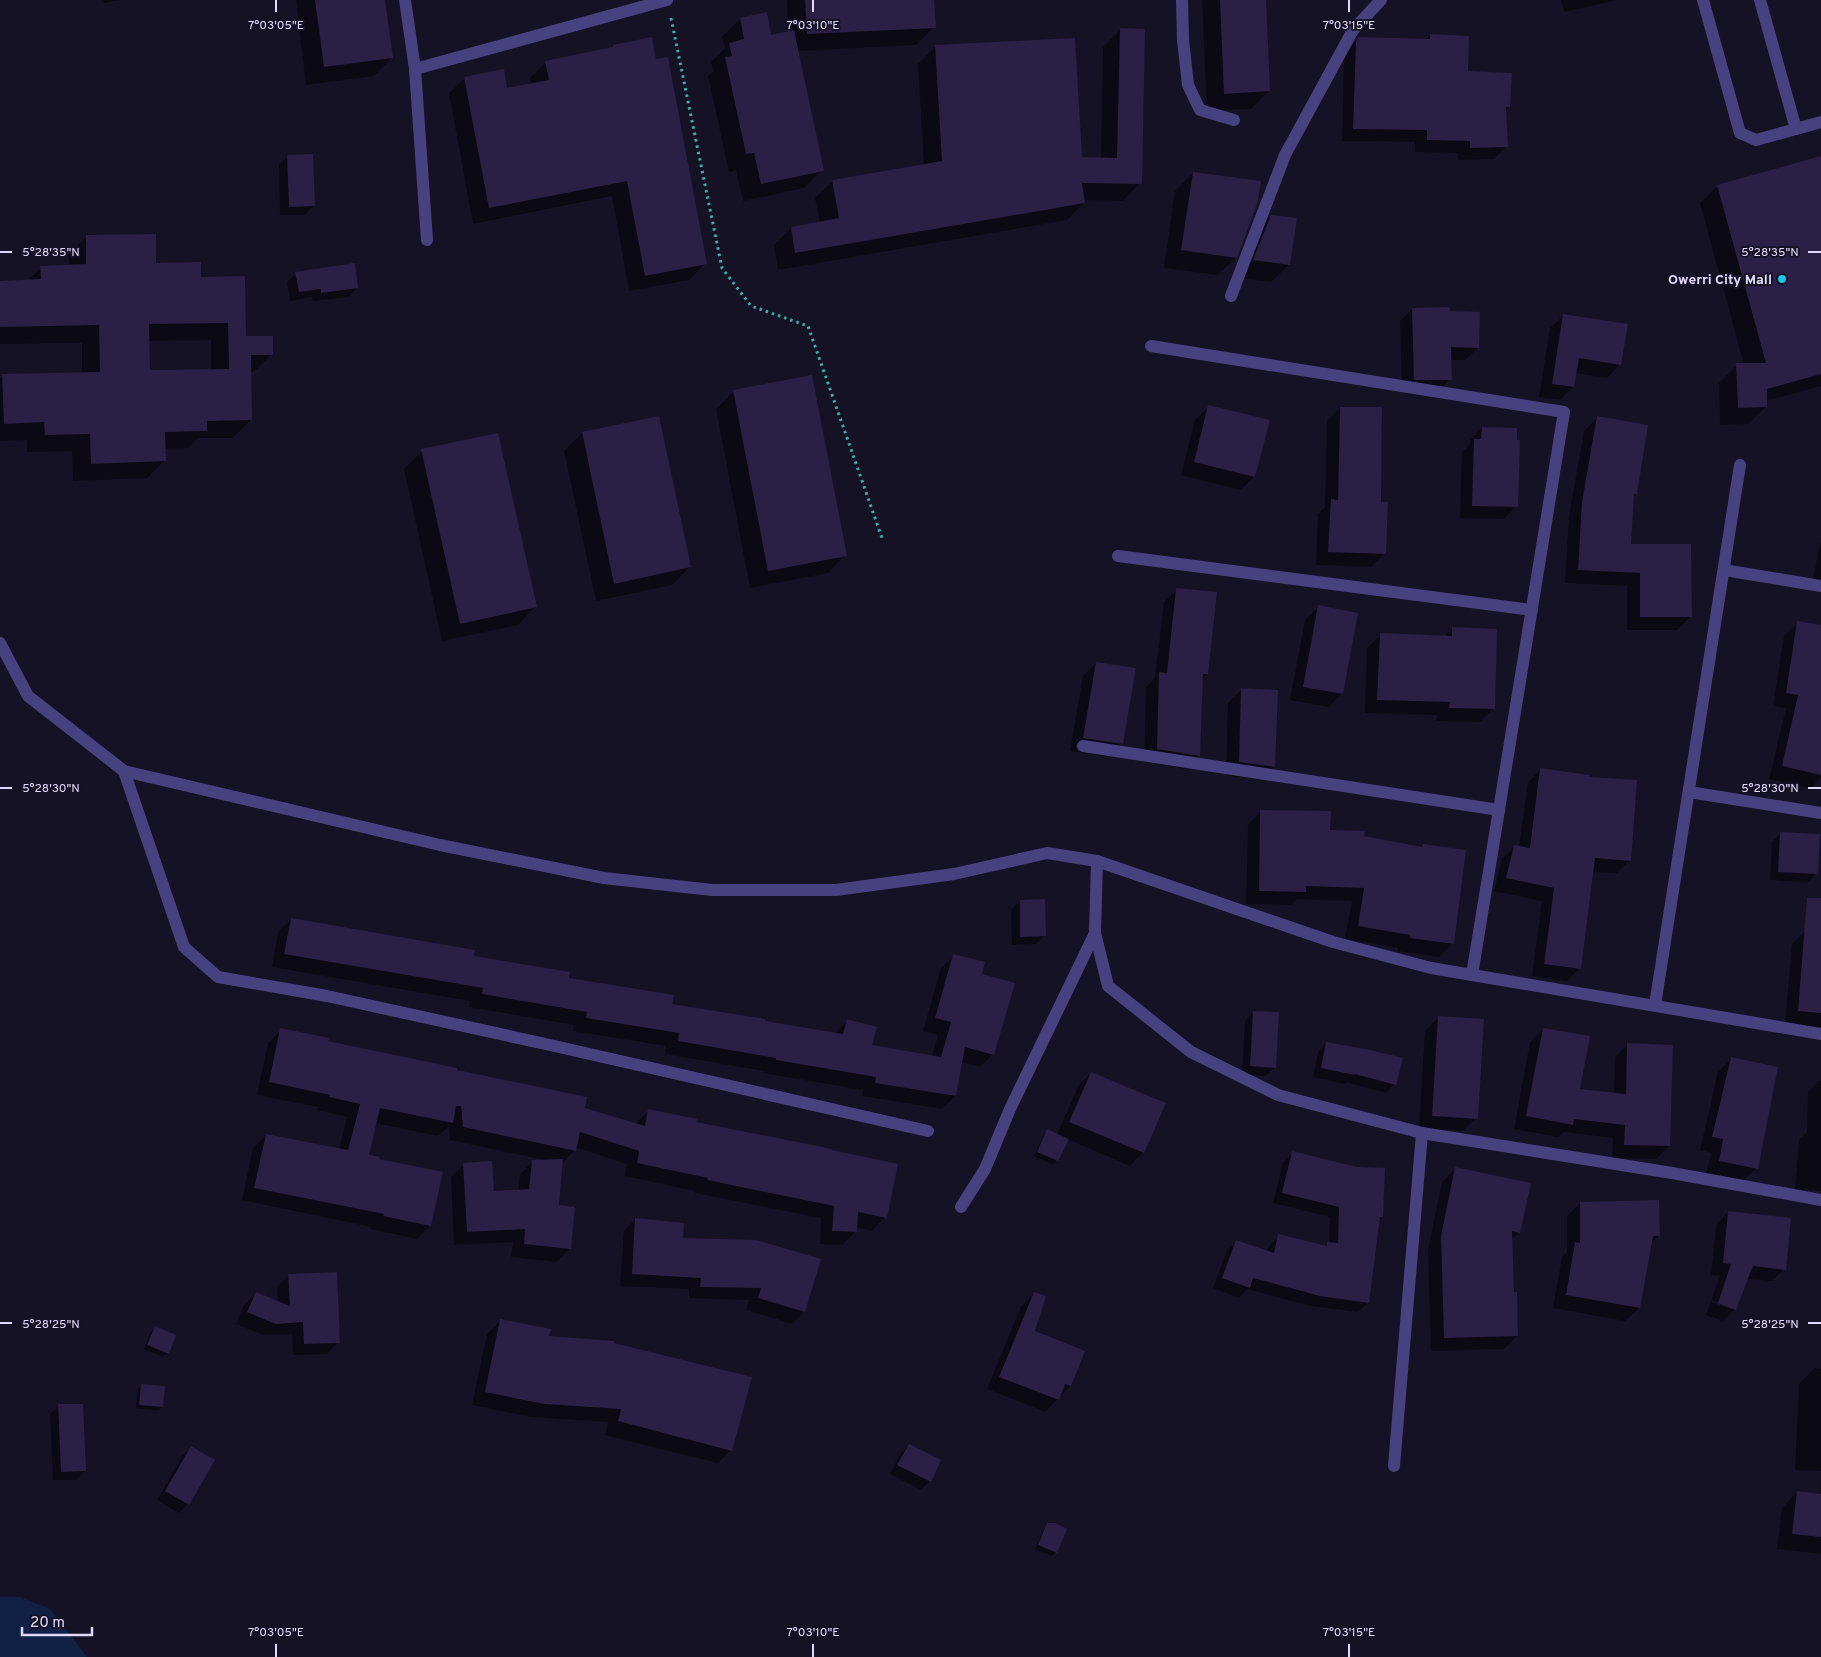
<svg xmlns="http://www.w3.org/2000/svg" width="1821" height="1657" font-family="Overpass,sans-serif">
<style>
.water{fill:#112145}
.shadow{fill:#0007;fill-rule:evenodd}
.building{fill:#2a1f45;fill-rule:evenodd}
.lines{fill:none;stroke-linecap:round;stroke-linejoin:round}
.path{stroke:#3badae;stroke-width:3;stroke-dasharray:2.5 4;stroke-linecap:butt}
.lane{stroke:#484180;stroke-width:12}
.street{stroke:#484180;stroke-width:12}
.ticks{fill:none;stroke:#e0d9fc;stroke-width:2}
.poi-dot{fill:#17c6ea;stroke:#161225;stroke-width:2}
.labels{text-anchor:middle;stroke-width:4;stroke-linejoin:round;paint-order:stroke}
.poi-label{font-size:14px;font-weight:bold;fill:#e0d9fc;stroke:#161225;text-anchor:end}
.ticks-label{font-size:12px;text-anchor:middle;fill:#e0d9fc;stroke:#161225;stroke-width:4;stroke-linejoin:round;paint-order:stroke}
</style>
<rect width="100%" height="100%" fill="#161225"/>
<path class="water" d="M 0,1597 L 19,1597 L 50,1609 L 87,1657 L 0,1657 Z"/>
<g class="shadow">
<path d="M 103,0 L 120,0 L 104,3 Z"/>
<path d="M 296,0 L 384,0 L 392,58 L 374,76 L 306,85 Z"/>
<path d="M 787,0 L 933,0 L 934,27 L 916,45 L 797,51 L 822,170 L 804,188 L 743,201 L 736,170 L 729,172 L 708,76 L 713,71 L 711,62 L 725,48 L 722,37 L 740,19 L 770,36 L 788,33 Z"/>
<path d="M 1202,0 L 1264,0 L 1269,91 L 1251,109 L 1207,111 Z"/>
<path d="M 1561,0 L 1617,0 L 1564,12 Z"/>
<path d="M 1121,29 L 1140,183 L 1123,201 L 1083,200 L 1084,203 L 1067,220 L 778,270 L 774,245 L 791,228 L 820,223 L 815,198 L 833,181 L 924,165 L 918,64 L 935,47 L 1080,158 L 1101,159 L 1103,47 Z"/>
<path d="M 1431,35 L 1467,72 L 1509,107 L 1505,110 L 1506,147 L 1494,159 L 1458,160 L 1458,153 L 1415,152 L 1415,142 L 1342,141 L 1344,55 L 1346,51 L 1359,39 L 1426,40 Z"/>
<path d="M 614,46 L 705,264 L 689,280 L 629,291 L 612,196 L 473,224 L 449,93 L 465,78 L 506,90 L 531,85 L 530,78 L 546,62 L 610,49 Z"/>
<path d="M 288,156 L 313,206 L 305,215 L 280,215 L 279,165 Z"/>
<path d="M 1821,157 L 1821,386 L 1766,401 L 1766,407 L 1748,424 L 1720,425 L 1719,383 L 1737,365 L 1744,365 L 1700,203 L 1718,186 Z"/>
<path d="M 1193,173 L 1236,257 L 1218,275 L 1164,268 L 1175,191 Z"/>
<path d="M 1271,216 L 1289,265 L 1271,282 L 1237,278 L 1253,234 Z"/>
<path d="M 86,237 L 155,264 L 200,278 L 245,337 L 272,354 L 254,372 L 250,372 L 251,420 L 233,438 L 198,438 L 188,448 L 164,449 L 165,460 L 147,478 L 73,481 L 72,451 L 27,452 L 27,440 L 0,441 L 0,378 L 3,375 L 82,374 L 82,343 L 0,344 L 0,282 L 27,281 L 41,268 L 69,266 L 68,255 ZM 211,340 L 211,370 L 149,372 L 148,341 Z"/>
<path d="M 296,273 L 357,288 L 348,297 L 313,301 L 312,297 L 290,301 L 287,282 Z"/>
<path d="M 1412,309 L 1449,312 L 1478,348 L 1465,360 L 1450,360 L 1450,379 L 1438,392 L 1402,392 L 1400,321 Z"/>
<path d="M 1564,315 L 1620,364 L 1607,378 L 1575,373 L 1573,387 L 1560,400 L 1539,397 L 1550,328 Z"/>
<path d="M 734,391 L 845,555 L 828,573 L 750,588 L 716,409 Z"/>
<path d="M 1209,406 L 1254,477 L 1241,490 L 1181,475 L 1195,420 Z"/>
<path d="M 1340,408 L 1379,503 L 1385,553 L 1371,567 L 1316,565 L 1318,514 L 1325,507 L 1327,421 Z"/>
<path d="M 1597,418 L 1636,494 L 1633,496 L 1630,546 L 1691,616 L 1677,630 L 1627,630 L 1627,586 L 1565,583 L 1569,516 L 1584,431 Z"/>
<path d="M 1482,428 L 1516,506 L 1504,519 L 1460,518 L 1462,452 L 1470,444 L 1470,440 Z"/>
<path d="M 582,433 L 690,567 L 672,585 L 596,601 L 564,451 Z"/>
<path d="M 422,451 L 535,607 L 518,625 L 442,641 L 404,469 Z"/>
<path d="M 1821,541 L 1821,585 L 1812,583 Z"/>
<path d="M 1177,589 L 1207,674 L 1201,679 L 1199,755 L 1186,769 L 1144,762 L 1146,687 L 1155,678 L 1164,602 Z"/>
<path d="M 1318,607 L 1342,693 L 1329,707 L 1290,700 L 1305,620 Z"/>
<path d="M 1798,622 L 1821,626 L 1821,778 L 1810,788 L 1769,779 L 1786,708 L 1773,706 L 1784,636 Z"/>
<path d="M 1452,629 L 1493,709 L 1480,722 L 1436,721 L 1437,715 L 1365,713 L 1367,648 L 1381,635 L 1444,637 Z"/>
<path d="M 1096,663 L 1122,743 L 1109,757 L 1070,751 L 1083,676 Z"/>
<path d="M 1242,689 L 1274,766 L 1260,780 L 1226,775 L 1228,703 Z"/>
<path d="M 1541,769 L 1630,860 L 1617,873 L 1592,872 L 1580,968 L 1567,981 L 1532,976 L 1542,901 L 1494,891 L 1502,859 L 1515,846 L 1519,847 L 1528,782 Z"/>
<path d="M 1261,811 L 1328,831 L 1421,848 L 1423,846 L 1452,944 L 1439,957 L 1397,951 L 1398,948 L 1345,939 L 1352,901 L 1297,899 L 1291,905 L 1246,904 L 1248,825 Z"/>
<path d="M 1781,833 L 1817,873 L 1808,882 L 1770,880 L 1772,842 Z"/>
<path d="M 1020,901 L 1045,935 L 1036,944 L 1012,945 L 1011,910 Z"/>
<path d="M 291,919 L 473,957 L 671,1005 L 763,1022 L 834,1034 L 848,1020 L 870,1046 L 932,1056 L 938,1035 L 923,1031 L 941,968 L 954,955 L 981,974 L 993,1054 L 980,1067 L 961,1062 L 955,1096 L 942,1109 L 862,1096 L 863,1090 L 763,1073 L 764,1071 L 665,1054 L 666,1046 L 573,1031 L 574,1025 L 469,1007 L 470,1001 L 272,967 L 278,932 Z"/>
<path d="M 1805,931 L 1821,932 L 1821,1027 L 1785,1024 L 1792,944 Z"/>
<path d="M 1253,1012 L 1275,1067 L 1266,1076 L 1242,1074 L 1245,1021 Z"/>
<path d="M 1439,1017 L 1476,1118 L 1463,1131 L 1419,1128 L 1425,1031 Z"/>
<path d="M 1543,1029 L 1578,1090 L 1614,1094 L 1615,1057 L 1628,1044 L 1669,1146 L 1656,1159 L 1612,1158 L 1613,1138 L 1564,1132 L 1558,1137 L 1514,1129 L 1530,1042 Z"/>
<path d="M 281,1030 L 455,1071 L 635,1124 L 649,1111 L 695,1123 L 885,1217 L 872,1231 L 856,1227 L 856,1231 L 842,1245 L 820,1244 L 821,1218 L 695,1193 L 695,1191 L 625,1176 L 627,1164 L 575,1147 L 575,1150 L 562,1163 L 558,1206 L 570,1248 L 556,1262 L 511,1257 L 513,1242 L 454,1245 L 451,1177 L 464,1164 L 493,1192 L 518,1191 L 520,1174 L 533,1161 L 544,1160 L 450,1140 L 449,1126 L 438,1136 L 375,1123 L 368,1156 L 378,1160 L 430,1226 L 417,1239 L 371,1229 L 371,1227 L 242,1200 L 253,1148 L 266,1135 L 339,1150 L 347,1117 L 317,1110 L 318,1107 L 257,1095 L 268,1043 Z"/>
<path d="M 1326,1043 L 1394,1084 L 1386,1093 L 1346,1082 L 1345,1084 L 1313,1077 L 1318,1052 Z"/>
<path d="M 1731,1059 L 1757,1168 L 1743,1181 L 1706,1174 L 1711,1153 L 1700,1150 L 1718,1072 Z"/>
<path d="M 1091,1073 L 1143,1152 L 1130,1166 L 1067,1139 L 1057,1161 L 1053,1165 L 1034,1156 L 1044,1134 L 1048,1130 L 1057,1135 L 1078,1086 Z"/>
<path d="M 1819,1081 L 1821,1081 L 1821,1191 L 1795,1189 L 1799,1140 L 1807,1132 L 1808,1092 Z"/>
<path d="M 1293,1153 L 1382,1217 L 1378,1221 L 1368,1302 L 1358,1312 L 1310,1306 L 1247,1289 L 1239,1298 L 1213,1288 L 1227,1251 L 1237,1241 L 1267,1252 L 1269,1246 L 1279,1236 L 1324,1247 L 1329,1243 L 1330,1217 L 1273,1203 L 1283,1163 Z"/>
<path d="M 1456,1168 L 1519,1232 L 1511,1241 L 1513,1294 L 1517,1336 L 1504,1349 L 1431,1351 L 1428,1250 L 1442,1182 Z"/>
<path d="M 1580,1203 L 1659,1236 L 1650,1244 L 1639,1308 L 1625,1321 L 1553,1308 L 1562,1257 L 1567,1252 L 1567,1216 Z"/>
<path d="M 1728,1212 L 1784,1269 L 1772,1281 L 1747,1279 L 1735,1309 L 1723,1321 L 1706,1315 L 1720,1276 L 1711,1275 L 1716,1225 ZM 1712,1300 L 1731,1306 L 1731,1309 L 1711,1302 Z"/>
<path d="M 635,1219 L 682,1239 L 804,1312 L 792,1324 L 746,1310 L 749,1300 L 689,1298 L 689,1289 L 620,1286 L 624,1231 Z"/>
<path d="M 289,1275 L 338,1342 L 327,1354 L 293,1355 L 292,1334 L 263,1335 L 236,1324 L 244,1305 L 256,1293 L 278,1302 L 277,1287 Z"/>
<path d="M 1034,1293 L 1034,1332 L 1070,1386 L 1045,1412 L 987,1389 L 1021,1306 Z"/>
<path d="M 501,1320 L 548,1338 L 731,1450 L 718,1463 L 605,1435 L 608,1422 L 530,1417 L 472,1405 L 487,1334 Z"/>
<path d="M 155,1328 L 167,1353 L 163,1357 L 144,1349 L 151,1332 Z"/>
<path d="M 1815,1368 L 1821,1369 L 1821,1471 L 1795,1470 L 1799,1384 Z"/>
<path d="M 142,1385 L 162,1406 L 158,1411 L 136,1408 L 138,1389 Z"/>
<path d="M 59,1406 L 85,1471 L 76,1480 L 53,1480 L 50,1414 Z"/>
<path d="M 909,1445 L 930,1481 L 921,1490 L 890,1474 L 900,1454 Z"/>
<path d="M 191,1448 L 188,1504 L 179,1513 L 157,1500 L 182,1456 Z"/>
<path d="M 1821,1473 L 1821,1554 L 1777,1549 L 1782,1508 L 1797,1492 L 1820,1495 Z"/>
<path d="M 1048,1525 L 1066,1530 L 1056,1552 L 1052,1556 L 1035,1549 L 1044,1529 Z"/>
</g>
<g class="building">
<path d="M 315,0 L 385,0 L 393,58 L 324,67 Z"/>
<path d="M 805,0 L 934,0 L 936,28 L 807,34 Z"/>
<path d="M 1220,0 L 1266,0 L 1270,91 L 1224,94 Z"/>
<path d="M 767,12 L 771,35 L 794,30 L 824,171 L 761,184 L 754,153 L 746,154 L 725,57 L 732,56 L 729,43 L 744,39 L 740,18 Z"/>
<path d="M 1120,28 L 1145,29 L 1142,184 L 1082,183 L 1085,203 L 795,253 L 791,227 L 839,218 L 832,180 L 942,161 L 935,45 L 1075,38 L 1082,157 L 1117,158 Z"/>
<path d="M 1430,34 L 1469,36 L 1468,71 L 1512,73 L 1510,107 L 1506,107 L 1508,147 L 1470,148 L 1470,141 L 1427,140 L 1427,130 L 1353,129 L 1356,42 L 1358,37 L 1430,39 Z"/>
<path d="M 652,37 L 656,59 L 668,57 L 707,264 L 645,276 L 627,181 L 489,208 L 464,77 L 504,69 L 507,88 L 549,80 L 545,61 L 613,47 L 613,45 Z"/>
<path d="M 313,154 L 315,206 L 289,207 L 287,155 Z"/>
<path d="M 1821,156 L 1821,374 L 1767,389 L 1767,407 L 1738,408 L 1736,363 L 1766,363 L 1717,185 Z"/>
<path d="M 1193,172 L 1261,181 L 1258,201 L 1237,258 L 1181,250 Z"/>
<path d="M 1271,215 L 1297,218 L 1290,265 L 1253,260 Z"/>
<path d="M 156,234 L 156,263 L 201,262 L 201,277 L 245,276 L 246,336 L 273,336 L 273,355 L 251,355 L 252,420 L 207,421 L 207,431 L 165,432 L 166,461 L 91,464 L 90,434 L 45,435 L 44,422 L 4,424 L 2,374 L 100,372 L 99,325 L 0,327 L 0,281 L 41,279 L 40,266 L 86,264 L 86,235 ZM 228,323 L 229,369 L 150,370 L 149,324 Z"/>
<path d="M 355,263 L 358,288 L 321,293 L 321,289 L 299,292 L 295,272 Z"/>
<path d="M 1450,307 L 1450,311 L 1480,312 L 1479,348 L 1451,347 L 1452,380 L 1414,380 L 1412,308 Z"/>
<path d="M 1563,314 L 1628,324 L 1621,365 L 1579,358 L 1574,387 L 1552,384 Z"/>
<path d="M 812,375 L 847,556 L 768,571 L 733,390 Z"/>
<path d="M 1208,405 L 1270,420 L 1255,477 L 1194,462 Z"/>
<path d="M 1340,407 L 1382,407 L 1381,502 L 1388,502 L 1386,554 L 1328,552 L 1331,499 L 1338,500 Z"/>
<path d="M 659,416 L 691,567 L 614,584 L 582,432 Z"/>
<path d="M 1597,416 L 1648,425 L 1637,494 L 1634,494 L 1631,544 L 1691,544 L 1692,617 L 1640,617 L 1640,573 L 1578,570 L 1582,502 Z"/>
<path d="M 1482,427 L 1517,428 L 1517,440 L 1520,440 L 1518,507 L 1472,506 L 1474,439 L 1481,439 Z"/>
<path d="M 498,433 L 537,607 L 460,624 L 421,449 Z"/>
<path d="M 1176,588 L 1217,592 L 1208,674 L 1203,674 L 1200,756 L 1157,749 L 1159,672 L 1167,673 Z"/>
<path d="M 1318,605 L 1358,613 L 1343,694 L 1303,687 Z"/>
<path d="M 1797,621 L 1821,625 L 1821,775 L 1782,766 L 1798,695 L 1786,693 Z"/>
<path d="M 1452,627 L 1497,629 L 1495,709 L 1449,708 L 1450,702 L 1377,700 L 1380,633 L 1452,636 Z"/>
<path d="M 1096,662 L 1136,668 L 1123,744 L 1083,738 Z"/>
<path d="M 1241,688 L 1278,690 L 1275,767 L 1239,762 Z"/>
<path d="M 1540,768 L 1589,775 L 1589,777 L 1637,780 L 1631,861 L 1595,858 L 1581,969 L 1544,964 L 1554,888 L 1506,878 L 1514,845 L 1530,848 Z"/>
<path d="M 1260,810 L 1331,811 L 1330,830 L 1365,831 L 1364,836 L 1422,847 L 1423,844 L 1466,850 L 1454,944 L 1410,938 L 1410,935 L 1358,926 L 1364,888 L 1306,886 L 1306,892 L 1259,891 Z"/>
<path d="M 1780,832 L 1820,834 L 1818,874 L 1778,872 Z"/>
<path d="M 1807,898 L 1821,898 L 1821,1013 L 1798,1011 Z"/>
<path d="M 1045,899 L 1046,936 L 1020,937 L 1020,900 Z"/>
<path d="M 291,918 L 475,950 L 474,956 L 570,972 L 569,978 L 674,995 L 672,1004 L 765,1019 L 765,1021 L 843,1034 L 847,1019 L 877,1027 L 872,1045 L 941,1057 L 951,1022 L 935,1018 L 953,954 L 985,962 L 982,974 L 1015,983 L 994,1055 L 965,1047 L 956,1096 L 875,1083 L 876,1077 L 776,1060 L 776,1058 L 678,1041 L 679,1033 L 586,1018 L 587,1012 L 482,994 L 483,988 L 284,954 Z"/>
<path d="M 1253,1011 L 1279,1012 L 1276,1068 L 1250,1066 Z"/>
<path d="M 1438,1016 L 1484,1019 L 1478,1119 L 1432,1116 Z"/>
<path d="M 280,1028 L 329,1038 L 328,1041 L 457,1068 L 457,1070 L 587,1097 L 585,1108 L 645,1126 L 648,1109 L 697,1119 L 696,1122 L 832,1149 L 832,1150 L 898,1164 L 887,1218 L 858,1212 L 857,1232 L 832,1231 L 834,1206 L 707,1180 L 708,1178 L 637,1163 L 639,1151 L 580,1132 L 576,1151 L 463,1127 L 461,1106 L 456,1106 L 453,1123 L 380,1108 L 369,1155 L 380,1157 L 379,1159 L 443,1172 L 431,1226 L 383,1216 L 384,1214 L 254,1188 L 266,1134 L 348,1150 L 360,1104 L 329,1097 L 330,1095 L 269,1082 Z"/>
<path d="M 1543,1028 L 1590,1036 L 1580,1089 L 1626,1094 L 1627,1043 L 1673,1045 L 1670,1146 L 1624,1145 L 1625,1125 L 1574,1119 L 1573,1125 L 1526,1116 Z"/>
<path d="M 1326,1042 L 1370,1050 L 1403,1058 L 1396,1085 L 1355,1074 L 1355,1075 L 1321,1068 Z"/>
<path d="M 1731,1057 L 1778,1067 L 1758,1169 L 1719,1161 L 1723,1139 L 1712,1137 Z"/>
<path d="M 1091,1072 L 1166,1103 L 1144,1153 L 1069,1122 Z"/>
<path d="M 1047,1129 L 1069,1139 L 1058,1161 L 1037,1152 Z"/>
<path d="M 1292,1151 L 1357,1167 L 1385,1168 L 1383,1217 L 1380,1217 L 1369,1303 L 1320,1296 L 1253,1278 L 1250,1288 L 1222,1278 L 1236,1240 L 1274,1253 L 1278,1234 L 1327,1246 L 1327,1242 L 1338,1243 L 1339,1207 L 1282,1193 Z"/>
<path d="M 563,1159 L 559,1205 L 575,1207 L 571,1249 L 524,1244 L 525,1229 L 467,1232 L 463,1163 L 492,1161 L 494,1191 L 529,1189 L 532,1160 Z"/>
<path d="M 1455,1167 L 1531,1183 L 1520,1233 L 1512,1231 L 1514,1292 L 1517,1292 L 1518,1336 L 1444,1338 L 1441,1236 Z"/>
<path d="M 1659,1200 L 1660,1236 L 1653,1236 L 1640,1308 L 1566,1295 L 1575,1242 L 1580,1243 L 1580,1202 Z"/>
<path d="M 1728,1211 L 1791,1218 L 1786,1270 L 1753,1266 L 1736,1310 L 1718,1303 L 1731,1264 L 1723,1263 Z"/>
<path d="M 635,1218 L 684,1223 L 683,1238 L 756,1240 L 821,1259 L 805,1312 L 758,1298 L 761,1288 L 700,1287 L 701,1278 L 632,1274 Z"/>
<path d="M 337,1272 L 340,1343 L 304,1344 L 303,1322 L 276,1324 L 247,1312 L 256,1292 L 290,1306 L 288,1274 Z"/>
<path d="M 1034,1292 L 1046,1296 L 1035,1331 L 1085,1351 L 1071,1386 L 1065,1384 L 1059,1400 L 999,1377 Z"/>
<path d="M 500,1319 L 551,1329 L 549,1336 L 614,1341 L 614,1343 L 752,1377 L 732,1451 L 618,1421 L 621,1409 L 544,1404 L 485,1392 Z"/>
<path d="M 155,1326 L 176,1335 L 169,1354 L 147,1345 Z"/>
<path d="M 141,1384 L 165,1386 L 163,1407 L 139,1405 Z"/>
<path d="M 58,1404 L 83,1404 L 86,1471 L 61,1472 Z"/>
<path d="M 909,1444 L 941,1460 L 931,1482 L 897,1465 Z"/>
<path d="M 191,1446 L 215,1460 L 189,1505 L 165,1491 Z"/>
<path d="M 1797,1491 L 1821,1494 L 1821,1537 L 1792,1534 Z"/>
<path d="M 1047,1523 L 1055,1523 L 1067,1529 L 1057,1553 L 1038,1545 Z"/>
</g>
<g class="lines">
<path class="path" d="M 671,18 L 722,268 L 751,306 L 808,326 L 882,538"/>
<g class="lane">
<path d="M 405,0 L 415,69"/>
<path d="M 1182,0 L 1183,40 L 1188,85 L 1200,110 L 1234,120"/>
<path d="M 1703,0 L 1740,133 L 1756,140 L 1821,122"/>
<path d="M 1760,0 L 1796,129"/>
<path d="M 427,240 L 415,69 L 667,0"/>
<path d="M 1231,296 L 1285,155 L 1353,30 L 1381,0"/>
<path d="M 1097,861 L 1095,933 L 1108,986 L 1191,1052 L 1278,1095 L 1422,1133 L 1672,1173 L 1821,1200"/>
<path d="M 961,1207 L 985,1169 L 1010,1109 L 1095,933"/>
<path d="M 1394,1466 L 1422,1133"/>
</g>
<g class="street">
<path d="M 1151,346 L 1564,412 L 1472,975"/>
<path d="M 1118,556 L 1532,610"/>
<path d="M 1724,570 L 1821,586"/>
<path d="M 0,643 L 28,696 L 124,771 L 440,845 L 604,878 L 712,890 L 836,890 L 954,874 L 1047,853 L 1097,861 L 1333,942 L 1431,968 L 1821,1034"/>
<path d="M 1083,746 L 1499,810"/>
<path d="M 124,771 L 184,947 L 218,977 L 327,996 L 550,1045 L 928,1131"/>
<path d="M 1689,792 L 1821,813"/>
<path d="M 1655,1005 L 1740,465"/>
</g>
</g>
<path class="ticks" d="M 276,0 L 276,12M 813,0 L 813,12M 1349,0 L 1349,12M 0,252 L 12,252M 1808,252 L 1821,252M 0,788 L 12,788M 1808,788 L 1821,788M 0,1323 L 12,1323M 1808,1323 L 1821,1323M 276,1644 L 276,1657M 813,1644 L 813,1657M 1349,1644 L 1349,1657"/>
<circle class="poi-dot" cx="1782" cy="279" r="5"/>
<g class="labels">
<g class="poi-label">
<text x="1772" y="284">Owerri City Mall</text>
</g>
</g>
<g class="ticks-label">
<text x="276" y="29">7°03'05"E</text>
<text x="813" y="29">7°03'10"E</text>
<text x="1349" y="29">7°03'15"E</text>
<text x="51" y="256">5°28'35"N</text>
<text x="1770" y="256">5°28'35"N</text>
<text x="51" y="792">5°28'30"N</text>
<text x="1770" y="792">5°28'30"N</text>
<text x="51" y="1328">5°28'25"N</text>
<text x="1770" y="1328">5°28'25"N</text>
<text x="276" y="1636">7°03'05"E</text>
<text x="813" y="1636">7°03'10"E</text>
<text x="1349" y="1636">7°03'15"E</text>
</g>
<path d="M22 1627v8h70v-8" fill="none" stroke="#e0d9fc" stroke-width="2.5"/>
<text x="30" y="1627" font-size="15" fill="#e0d9fc" stroke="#161225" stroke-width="4" paint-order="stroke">20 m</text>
</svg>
